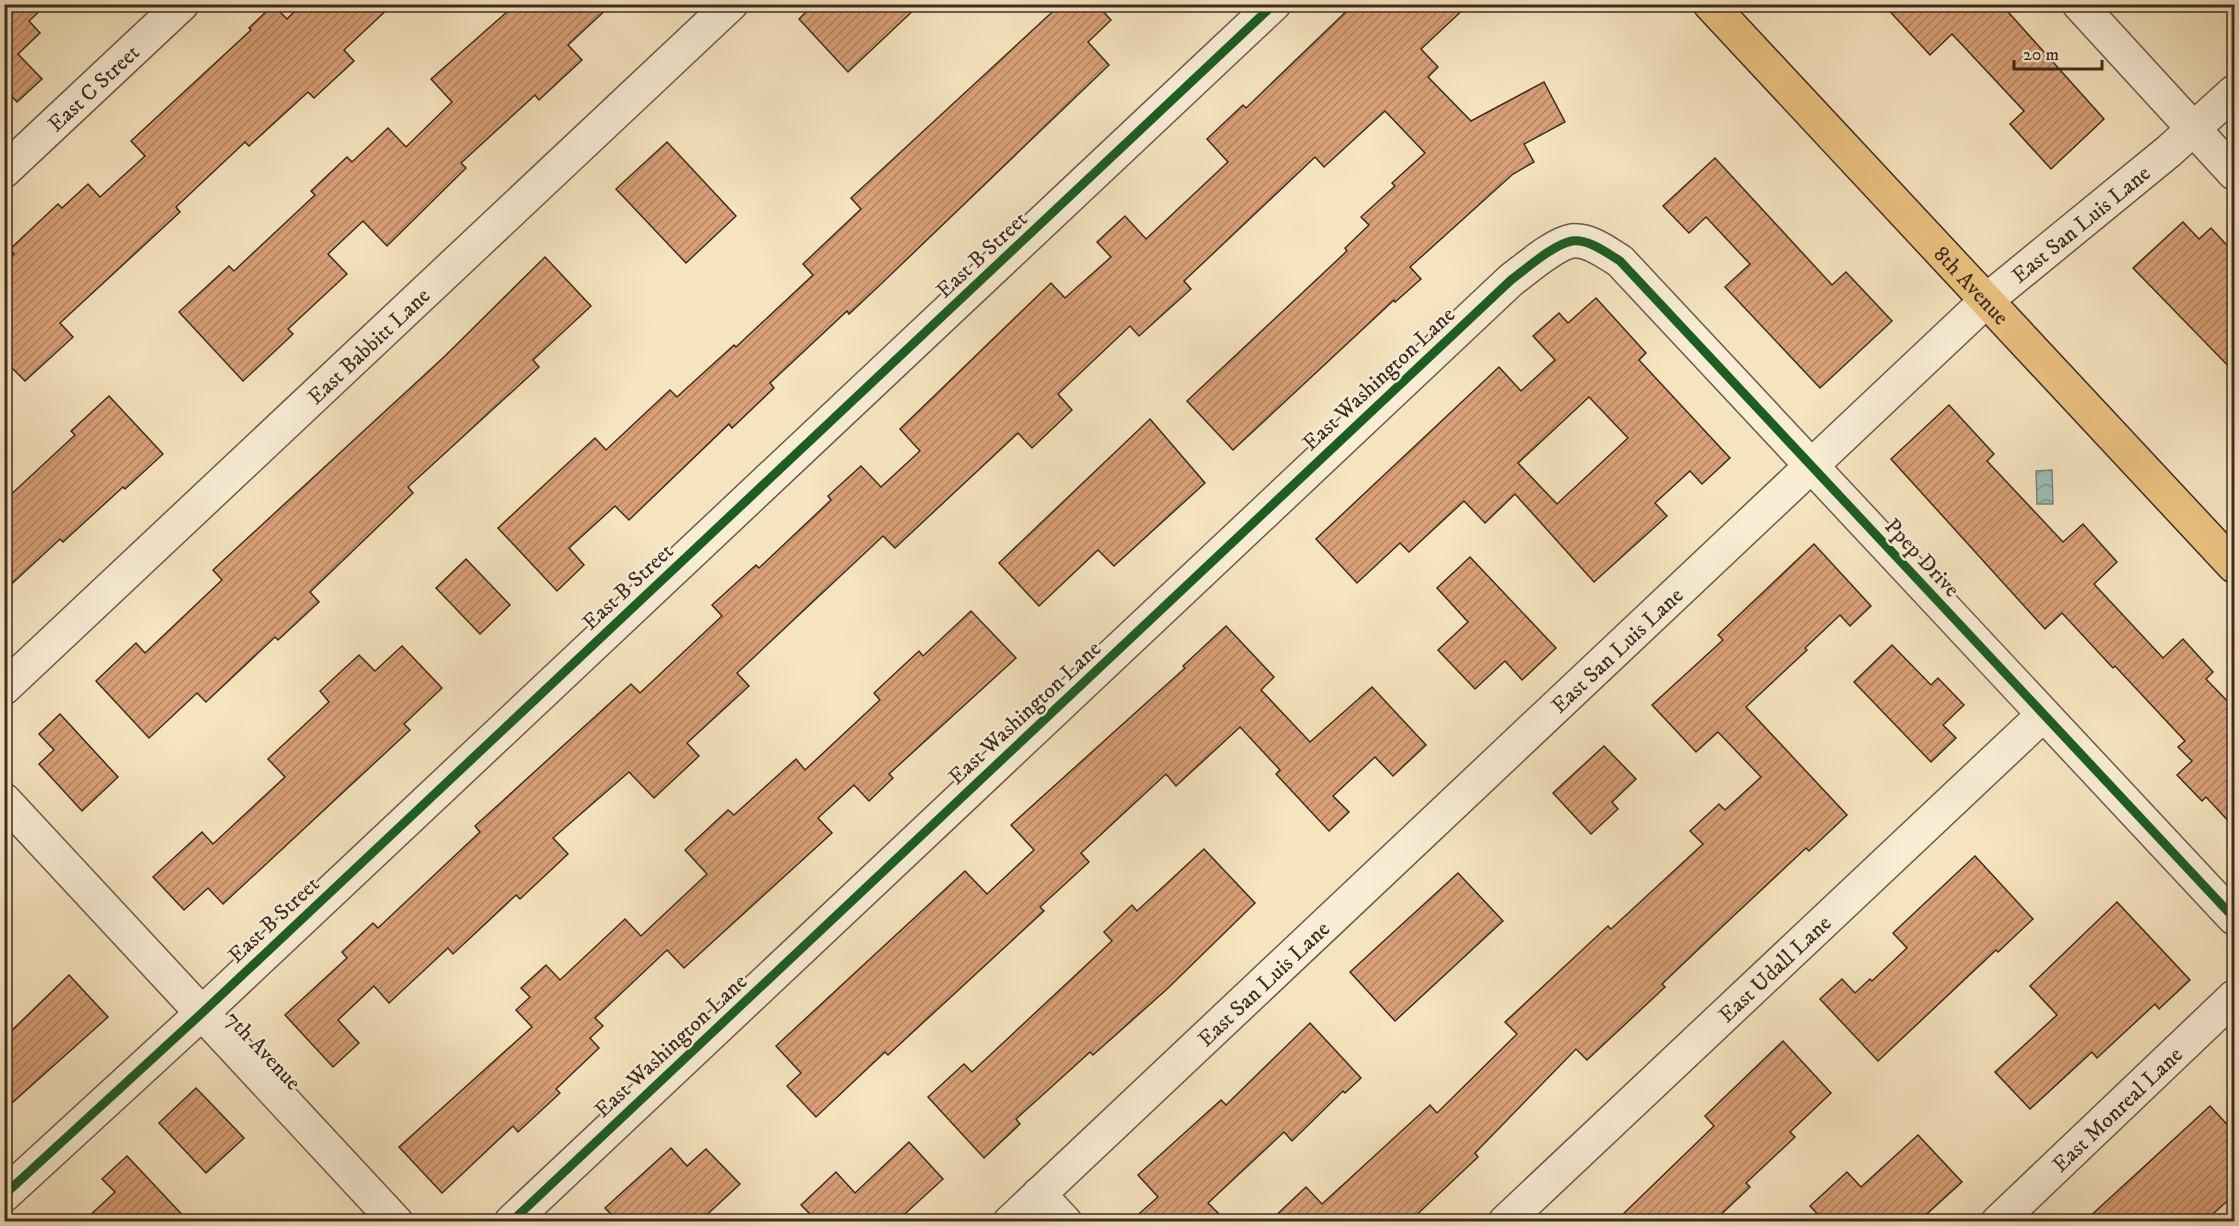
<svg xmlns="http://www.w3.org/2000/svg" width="2239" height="1226" font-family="'IM FELL DW Pica',serif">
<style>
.water{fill:url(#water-waves);stroke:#77847c;stroke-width:1.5}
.building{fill:url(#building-hatch);stroke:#3c2d23;stroke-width:1.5;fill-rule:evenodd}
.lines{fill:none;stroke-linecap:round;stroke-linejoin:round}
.minor-casing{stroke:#6a5b4a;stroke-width:36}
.major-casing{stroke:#3c2d23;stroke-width:36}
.minor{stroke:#f9edd6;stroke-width:33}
.major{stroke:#ebc280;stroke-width:33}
.cycleway-casing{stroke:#f9edd6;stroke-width:13}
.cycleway{stroke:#1b5e20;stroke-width:9}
.labels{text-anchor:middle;stroke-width:5;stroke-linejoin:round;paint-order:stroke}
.street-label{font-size:22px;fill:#3c2d23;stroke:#f9edd6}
</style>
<defs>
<pattern id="water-waves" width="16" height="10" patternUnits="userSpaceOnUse" patternTransform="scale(1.5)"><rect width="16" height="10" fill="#9ebeb8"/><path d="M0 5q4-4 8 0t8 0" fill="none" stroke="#829b95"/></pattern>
<pattern id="building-hatch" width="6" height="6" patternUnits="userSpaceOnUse" patternTransform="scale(1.5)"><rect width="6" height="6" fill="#d9a077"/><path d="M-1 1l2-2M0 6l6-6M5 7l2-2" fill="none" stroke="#b18361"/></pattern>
</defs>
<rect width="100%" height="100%" fill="#f6e4c0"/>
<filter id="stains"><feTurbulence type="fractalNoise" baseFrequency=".00333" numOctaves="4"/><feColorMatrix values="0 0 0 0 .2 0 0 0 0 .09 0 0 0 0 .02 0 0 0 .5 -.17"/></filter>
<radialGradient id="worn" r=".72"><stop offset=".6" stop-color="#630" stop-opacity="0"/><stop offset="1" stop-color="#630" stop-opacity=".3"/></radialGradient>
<path class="water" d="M 2052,470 L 2053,504 L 2037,504 L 2036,471 Z"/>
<g class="building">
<path d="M 4,4 L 47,4 L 29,21 L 40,33 L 18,54 L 42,79 L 17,102 L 4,88 Z"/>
<path d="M 302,4 L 393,4 L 344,50 L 354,61 L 314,98 L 308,92 L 249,146 L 245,142 L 176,207 L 180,212 L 60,323 L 73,337 L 25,381 L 4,360 L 4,264 L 14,254 L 10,249 L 58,204 L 62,208 L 88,184 L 100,197 L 145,156 L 131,141 L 251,30 L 249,28 L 273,5 L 287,19 Z"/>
<path d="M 516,4 L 612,4 L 568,45 L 582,60 L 539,100 L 535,95 L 461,163 L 466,168 L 387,246 L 363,221 L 328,254 L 347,274 L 288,329 L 293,334 L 243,381 L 179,312 L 229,266 L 234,271 L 315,195 L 311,191 L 347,157 L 352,162 L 388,128 L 406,147 L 452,102 L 431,79 Z"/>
<path d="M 814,4 L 920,4 L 848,72 L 799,19 Z"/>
<path d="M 1061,4 L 1096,4 L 1111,20 L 1088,42 L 1109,65 L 881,284 L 849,314 L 847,311 L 770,383 L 774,388 L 732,428 L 729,424 L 629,520 L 615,506 L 569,548 L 584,565 L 557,591 L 498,528 L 595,438 L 606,450 L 670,390 L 677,397 L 734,345 L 736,347 L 813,275 L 803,264 L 861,209 L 851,198 Z"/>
<path d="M 1354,4 L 1469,4 L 1421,49 L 1438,67 L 1428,77 L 1471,121 L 1544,82 L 1565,122 L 1524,144 L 1534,162 L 1513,174 L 1410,267 L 1421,279 L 1395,302 L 1394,300 L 1233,450 L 1187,401 L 1347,251 L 1345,248 L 1369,225 L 1361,217 L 1395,186 L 1392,183 L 1425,153 L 1385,111 L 1324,167 L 1315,157 L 1184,281 L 1191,289 L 1139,336 L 1130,326 L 1058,394 L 1072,410 L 1032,448 L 1018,433 L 895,548 L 883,536 L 737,673 L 749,686 L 687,743 L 699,756 L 654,798 L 629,772 L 553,838 L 568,854 L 520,899 L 516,895 L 453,954 L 448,948 L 389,1003 L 374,986 L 338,1020 L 359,1043 L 333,1067 L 285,1015 L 347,958 L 342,952 L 373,923 L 378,928 L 480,832 L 475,826 L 631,684 L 640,693 L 722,616 L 712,605 L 756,565 L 759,568 L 831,500 L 828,496 L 861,466 L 881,487 L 920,451 L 900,429 L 1051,283 L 1065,298 L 1111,257 L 1097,242 L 1125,216 L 1146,239 L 1228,162 L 1207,139 L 1243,105 L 1246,108 Z"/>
<path d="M 1883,4 L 2001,4 L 2104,119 L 2051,169 L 2010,124 L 2024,111 L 1952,34 L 1930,55 Z"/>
<path d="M 667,142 L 736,216 L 686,263 L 616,189 Z"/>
<path d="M 1715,158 L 1832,285 L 1846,272 L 1892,321 L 1820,388 L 1725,287 L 1750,264 L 1706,217 L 1689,233 L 1663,206 Z"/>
<path d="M 2183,222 L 2199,239 L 2211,228 L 2235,254 L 2235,373 L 2133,268 Z"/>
<path d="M 545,257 L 591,306 L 533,360 L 539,367 L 408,487 L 413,493 L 310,592 L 319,602 L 278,640 L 275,637 L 206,702 L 197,693 L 149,738 L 96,681 L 136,643 L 145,653 L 222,580 L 213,570 L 445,356 Z"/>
<path d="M 1596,298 L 1646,353 L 1639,360 L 1730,458 L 1702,484 L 1690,471 L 1655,503 L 1667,516 L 1594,582 L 1515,494 L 1485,523 L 1464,501 L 1409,552 L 1400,543 L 1357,583 L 1316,539 L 1499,367 L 1521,391 L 1555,360 L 1533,336 L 1559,313 L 1568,323 ZM 1589,397 L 1628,438 L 1557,504 L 1518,463 Z"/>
<path d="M 109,396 L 163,454 L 125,489 L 123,487 L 63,542 L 60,539 L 4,591 L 4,501 L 75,435 L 71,431 Z"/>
<path d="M 1949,405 L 1994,454 L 1987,461 L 2063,542 L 2083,524 L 2117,562 L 2094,584 L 2163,658 L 2183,639 L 2213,672 L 2206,679 L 2235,709 L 2235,828 L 2206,797 L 2202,801 L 2177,775 L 2192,761 L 2178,747 L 2185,741 L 2115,666 L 2113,668 L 2062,613 L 2045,629 L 1891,459 Z"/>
<path d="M 1150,419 L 1205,483 L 1114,566 L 1098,550 L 1039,606 L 999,563 Z"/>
<path d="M 1814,544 L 1871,606 L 1850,626 L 1840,615 L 1805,648 L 1807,650 L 1746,707 L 1847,815 L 1809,851 L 1806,848 L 1726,923 L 1662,984 L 1665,987 L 1587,1060 L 1576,1049 L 1475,1153 L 1478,1157 L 1410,1221 L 1270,1221 L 1306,1187 L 1322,1204 L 1430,1105 L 1437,1113 L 1517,1034 L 1505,1022 L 1608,926 L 1611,929 L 1703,844 L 1690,831 L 1719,804 L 1725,810 L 1761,777 L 1718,732 L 1696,752 L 1652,705 L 1723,640 L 1718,635 Z"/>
<path d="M 1470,557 L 1556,648 L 1522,680 L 1505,661 L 1475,689 L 1438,650 L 1468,622 L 1437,588 Z"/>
<path d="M 466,559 L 510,605 L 480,634 L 436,588 Z"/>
<path d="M 971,611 L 1016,658 L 889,774 L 893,778 L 869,801 L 854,785 L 818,818 L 832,833 L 684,968 L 667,950 L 595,1018 L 603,1026 L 590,1038 L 599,1048 L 556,1089 L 560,1093 L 518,1132 L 513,1126 L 442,1193 L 399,1147 L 532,1027 L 516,1010 L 530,997 L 521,988 L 546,965 L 560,980 L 625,919 L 641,936 L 707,874 L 685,850 L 728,810 L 734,815 L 796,759 L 805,770 L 880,700 L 874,693 L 919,651 L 923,656 Z"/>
<path d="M 1226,626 L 1274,677 L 1261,690 L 1310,742 L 1372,687 L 1426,745 L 1393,776 L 1375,757 L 1333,796 L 1349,812 L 1329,831 L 1276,774 L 1280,770 L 1240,727 L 1176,786 L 1166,774 L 1081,853 L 1089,862 L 1040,907 L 1044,911 L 888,1055 L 885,1052 L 816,1117 L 787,1086 L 801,1073 L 776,1046 L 965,871 L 987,894 L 1034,850 L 1011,825 L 1185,668 L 1183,666 Z"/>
<path d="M 1892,645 L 1931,685 L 1938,678 L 1964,705 L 1943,725 L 1956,738 L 1931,762 L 1854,682 Z"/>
<path d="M 402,646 L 442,688 L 404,724 L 410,730 L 223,904 L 208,888 L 184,910 L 153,877 L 202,832 L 213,844 L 285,777 L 268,759 L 329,702 L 320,691 L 359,655 L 375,671 Z"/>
<path d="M 60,714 L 118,777 L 82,811 L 39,764 L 54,750 L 39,734 Z"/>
<path d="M 1604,746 L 1636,779 L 1612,802 L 1618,809 L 1591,834 L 1553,793 Z"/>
<path d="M 1204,849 L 1255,903 L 1166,990 L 1093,1055 L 1090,1052 L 1016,1119 L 1020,1124 L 984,1158 L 928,1097 L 964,1064 L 972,1072 L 1112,941 L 1104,932 L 1132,905 L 1137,911 Z"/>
<path d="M 1975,856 L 2033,919 L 1998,952 L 1996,950 L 1878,1061 L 1820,999 L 1842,979 L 1855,993 L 1870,979 L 1872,981 L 1907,948 L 1893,933 Z"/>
<path d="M 1458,873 L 1503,921 L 1395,1021 L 1350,972 Z"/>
<path d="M 2117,902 L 2190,980 L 2159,1009 L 2155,1004 L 2097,1058 L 2092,1052 L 2030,1109 L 1995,1072 L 2057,1015 L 2030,986 Z"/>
<path d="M 69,975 L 108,1017 L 4,1110 L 4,1038 Z"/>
<path d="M 1310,1023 L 1361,1078 L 1345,1093 L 1343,1091 L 1292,1141 L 1284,1132 L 1208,1203 L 1226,1221 L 1131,1221 L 1158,1197 L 1138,1175 L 1221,1100 L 1226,1105 Z"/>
<path d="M 1783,1041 L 1831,1093 L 1790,1132 L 1795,1137 L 1746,1183 L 1750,1187 L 1714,1221 L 1616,1221 L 1714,1126 L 1705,1116 Z"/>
<path d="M 196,1088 L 244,1138 L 206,1173 L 159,1123 Z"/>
<path d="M 2210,1106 L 2235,1133 L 2235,1194 L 2205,1221 L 2085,1221 Z"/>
<path d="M 1918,1135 L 1962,1182 L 1919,1221 L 1824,1221 L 1810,1206 L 1847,1172 L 1861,1187 Z"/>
<path d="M 909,1142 L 943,1179 L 897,1221 L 817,1221 L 801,1205 L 836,1172 L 855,1193 Z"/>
<path d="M 671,1148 L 687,1166 L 706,1149 L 740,1184 L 700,1221 L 618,1221 L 605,1208 Z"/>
<path d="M 127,1156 L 188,1221 L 84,1221 L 115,1192 L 102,1179 Z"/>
</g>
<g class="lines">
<g class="minor-casing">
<g id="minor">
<path d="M 2079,4 L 2234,173"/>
<path id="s1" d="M 4,171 L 182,4"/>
<path id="s2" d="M 4,688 L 731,4"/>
<path d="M 4,800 L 396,1222"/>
<path d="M 1039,1194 L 1065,1222"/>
<path d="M 4,1195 L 202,1013 L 1274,4"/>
<path d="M 511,1222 L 1511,280 C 1526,269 1554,244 1572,241 C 1589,239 1607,253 1620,261 L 2234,918"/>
<path id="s3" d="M 1010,1222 L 1987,300 L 2169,151 L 2234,92"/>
<path id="s4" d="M 1505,1222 L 2043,715"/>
<path id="s5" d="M 1998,1222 L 2234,997"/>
</g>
</g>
<g class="major-casing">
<g id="major">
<path id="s6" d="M 1710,4 L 2234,566"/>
</g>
</g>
<use href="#minor" class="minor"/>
<use href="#major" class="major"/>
<g class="cycleway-casing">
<g id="cycleway">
<path d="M 4,1195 L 202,1013 L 1274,4"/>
<path d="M 511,1222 L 1511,280 C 1526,269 1554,244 1572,241 C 1589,239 1607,253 1620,261 L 2234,918"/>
</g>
</g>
<use href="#cycleway" class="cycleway"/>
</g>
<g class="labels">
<g class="street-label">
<text dy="8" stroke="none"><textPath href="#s1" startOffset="122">East C Street</textPath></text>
<text dy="8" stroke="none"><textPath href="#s3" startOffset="1464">East San Luis Lane</textPath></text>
<text transform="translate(981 254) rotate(-43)" y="8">East B Street</text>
<text dy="8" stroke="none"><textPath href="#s6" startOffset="384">8th Avenue</textPath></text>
<text dy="8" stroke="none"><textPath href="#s2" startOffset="500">East Babbitt Lane</textPath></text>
<text transform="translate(1378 378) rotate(-43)" y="8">East Washington Lane</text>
<text transform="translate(1923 557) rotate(47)" y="8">Ppep Drive</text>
<text transform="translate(627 586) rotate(-43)" y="8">East B Street</text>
<text dy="8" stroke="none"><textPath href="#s3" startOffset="834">East San Luis Lane</textPath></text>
<text transform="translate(1024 712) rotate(-43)" y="8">East Washington Lane</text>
<text transform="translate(273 919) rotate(-43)" y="8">East B Street</text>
<text dy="8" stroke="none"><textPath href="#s4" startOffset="370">East Udall Lane</textPath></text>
<text dy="8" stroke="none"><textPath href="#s3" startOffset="348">East San Luis Lane</textPath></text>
<text transform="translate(670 1045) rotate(-43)" y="8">East Washington Lane</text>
<text transform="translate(264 1050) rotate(47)" y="8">7th Avenue</text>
<text dy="8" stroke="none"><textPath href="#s5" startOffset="164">East Monreal Lane</textPath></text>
</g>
</g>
<rect width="2239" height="1226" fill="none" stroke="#f6e4c0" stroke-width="24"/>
<rect x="6" y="6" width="2227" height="1214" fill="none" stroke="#3c2d23" stroke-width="3"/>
<rect x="12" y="12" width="2215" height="1202" fill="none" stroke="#3c2d23" stroke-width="1.5"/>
<path d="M2014 60v9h88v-9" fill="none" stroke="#3c2d23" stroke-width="3"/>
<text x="2023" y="60" font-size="18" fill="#3c2d23" stroke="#f9edd6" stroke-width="4.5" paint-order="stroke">20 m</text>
<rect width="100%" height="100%" filter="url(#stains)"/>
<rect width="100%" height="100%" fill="url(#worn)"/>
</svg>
